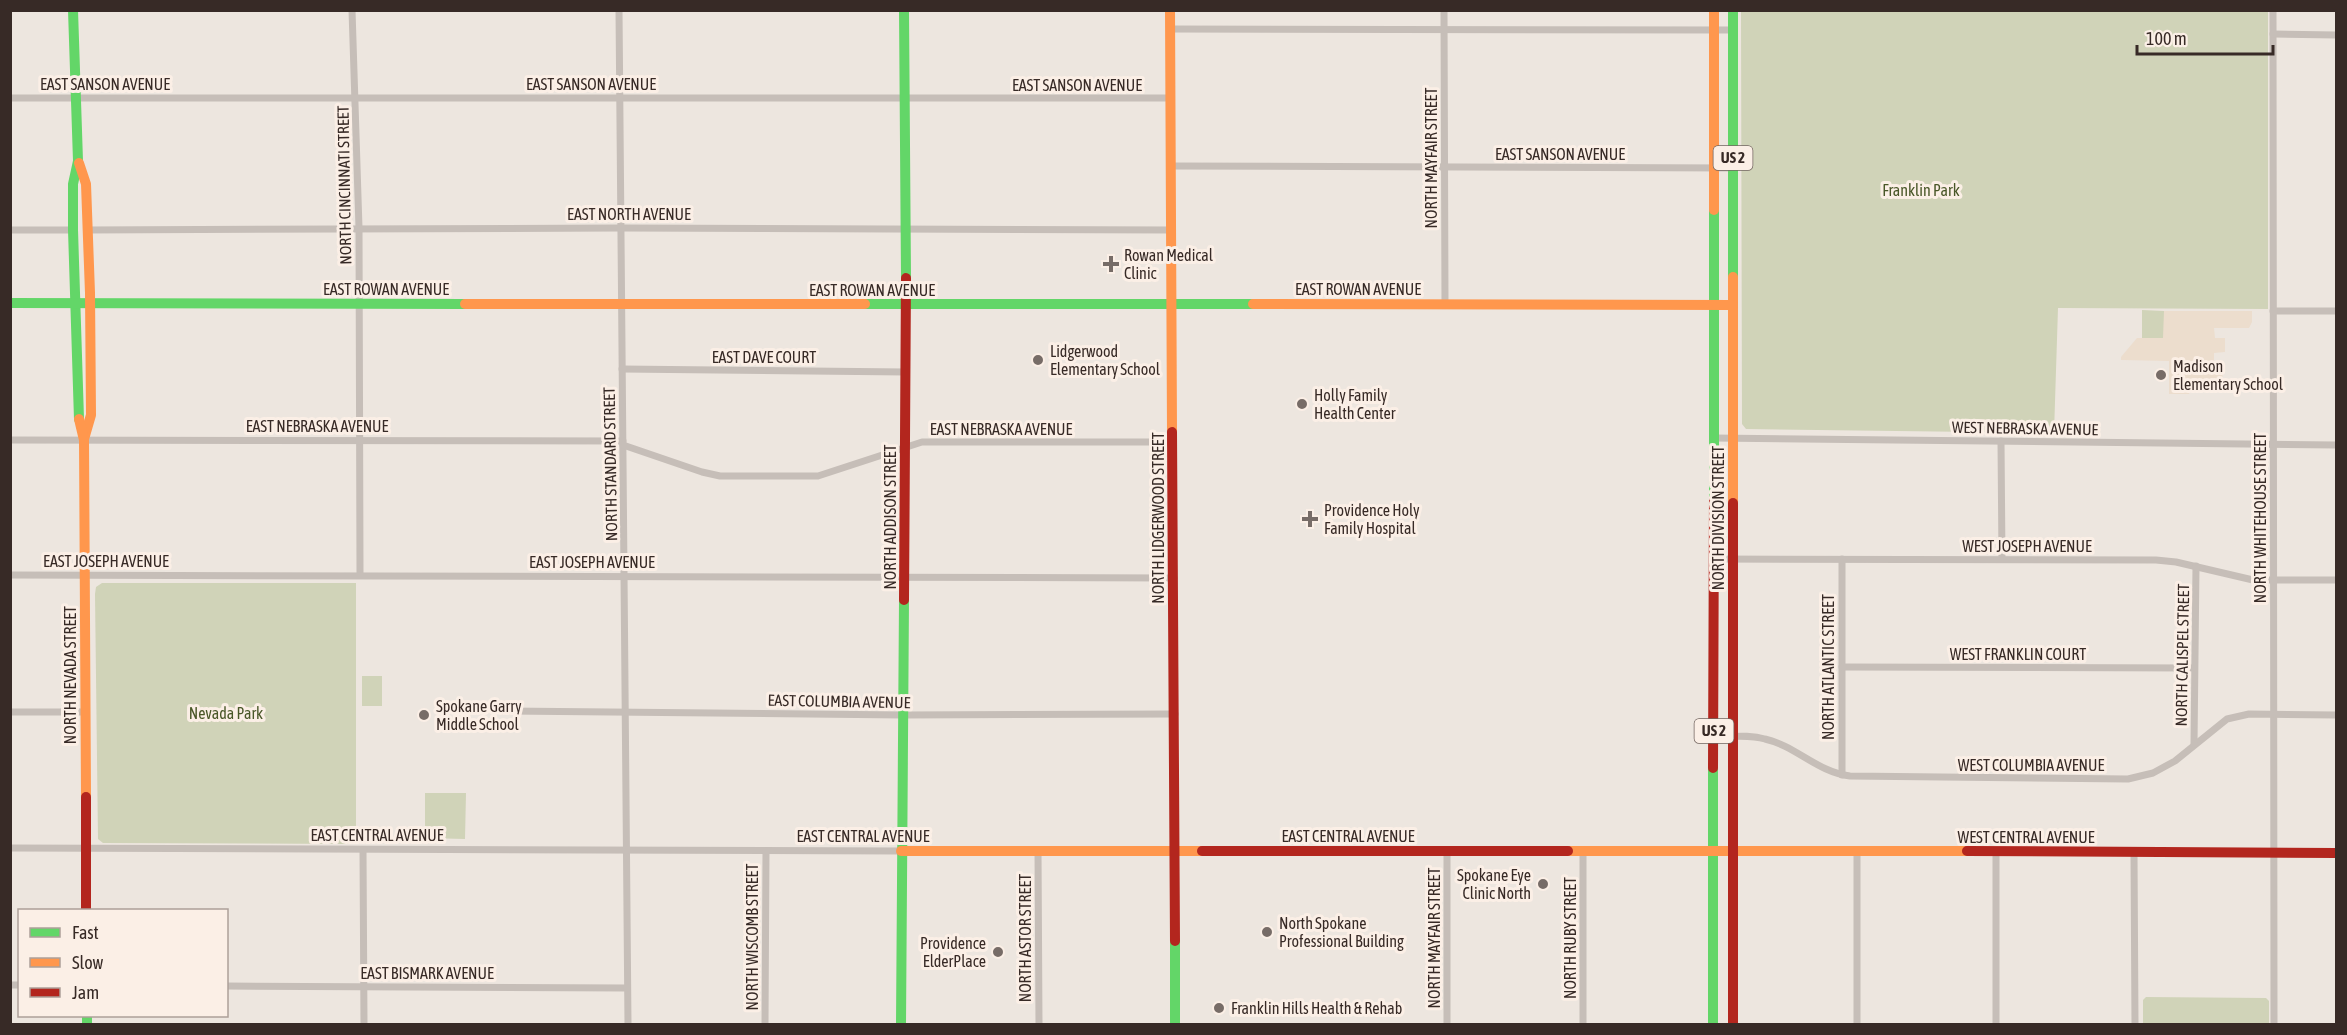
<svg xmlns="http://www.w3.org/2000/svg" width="2347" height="1035" font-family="'Asap Condensed',sans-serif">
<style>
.green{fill:#d0d3b8}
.plaza{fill:#ecddcd}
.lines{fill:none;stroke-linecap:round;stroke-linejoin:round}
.street{stroke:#c6beb8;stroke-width:7}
.fast{stroke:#63d668;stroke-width:10}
.slow{stroke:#ff974d;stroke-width:10}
.jam{stroke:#b3261e;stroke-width:10}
.poi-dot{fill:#776c67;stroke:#fbefe6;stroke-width:2}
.labels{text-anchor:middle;stroke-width:6;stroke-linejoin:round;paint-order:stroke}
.shield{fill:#fbefe6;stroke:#726560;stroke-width:1.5}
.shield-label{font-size:15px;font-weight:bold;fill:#372a26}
.street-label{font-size:16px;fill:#372a26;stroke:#fbefe6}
.park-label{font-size:16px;fill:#495728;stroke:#fbefe6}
.poi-label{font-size:16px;fill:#372a26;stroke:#fbefe6;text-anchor:start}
</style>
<rect width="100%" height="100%" fill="#ede6df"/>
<g class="green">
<path d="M 1741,11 L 2268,11 L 2268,309 L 2058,308 L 2054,433 L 1746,429 L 1742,424 Z"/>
<path d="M 2142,310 L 2164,311 L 2164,338 L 2142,338 Z"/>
<path d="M 102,583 L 356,583 L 356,841 L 348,844 L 103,843 L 98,839 L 95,594 L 96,587 Z"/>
<rect x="362" y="676" width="20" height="30"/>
<path d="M 425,793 L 466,793 L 465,839 L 425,838 Z"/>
<path d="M 2146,997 L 2266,998 L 2269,1001 L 2269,1024 L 2143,1024 L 2143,1000 Z"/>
</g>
<path class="plaza" d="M 2164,311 L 2252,311 L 2252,322 L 2249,328 L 2214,328 L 2215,338 L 2225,338 L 2225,352 L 2214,353 L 2214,363 L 2222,363 L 2223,392 L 2190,391 L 2189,394 L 2169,394 L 2169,361 L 2121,360 L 2121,357 L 2137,338 L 2163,338 Z"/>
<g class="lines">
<g class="street">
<path d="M 352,10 L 359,228 L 360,574"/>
<path d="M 619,10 L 628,1024"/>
<path d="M 1444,10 L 1445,305"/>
<path d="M 2273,10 L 2274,1024"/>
<path d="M 1170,29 L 1733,30"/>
<path d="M 2273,34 L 2336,35"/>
<path d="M 10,98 L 1171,98"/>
<path d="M 1171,166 L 1733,168"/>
<path d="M 10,230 L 73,230"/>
<path d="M 87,230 L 621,228 L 1171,230"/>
<path d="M 2273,311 L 2336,311"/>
<path d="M 622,369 L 905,372"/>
<path d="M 1714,438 L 2336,445"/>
<path d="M 10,440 L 623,441"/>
<path d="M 2001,441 L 2002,559"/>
<path d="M 623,445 L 702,472 L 720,476 L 818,476 L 922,442 L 1173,442"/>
<path d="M 1714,559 L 2156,560 L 2176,562 L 2253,580 L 2336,580"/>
<path d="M 1842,559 L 1842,775"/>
<path d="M 10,575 L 1174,578"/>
<path d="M 1842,667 L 2194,668"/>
<path d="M 502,711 L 903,715 L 1175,714"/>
<path d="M 10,712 L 84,712"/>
<path d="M 1714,737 C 1731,737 1749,734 1765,739 C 1796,746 1817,772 1850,776 L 2128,779 L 2153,773 L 2175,761 L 2227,719 L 2249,714 L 2336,715"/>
<path d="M 2194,744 L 2196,566"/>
<path d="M 10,848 L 901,851"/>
<path d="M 363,850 L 364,1024"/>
<path d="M 1038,851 L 1039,1024"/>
<path d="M 1996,852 L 1996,1024"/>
<path d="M 2134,853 L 2135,1024"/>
<path d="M 10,985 L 20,985"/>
<path d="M 226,986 L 627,988"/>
<path d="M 765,1024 L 766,851"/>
<path d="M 1447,1024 L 1447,851"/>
<path d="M 1583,1024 L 1583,851"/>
<path d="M 1857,1024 L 1857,851"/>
</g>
<g class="fast">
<path d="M 73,10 L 78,161 L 73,184 L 73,230 L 79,419"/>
<path d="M 904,10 L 906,278"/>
<path d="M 1733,10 L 1733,277"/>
<path d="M 10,303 L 465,304"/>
<path d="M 865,304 L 1253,304"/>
<path d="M 1714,499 L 1714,210"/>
<path d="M 1175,941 L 1175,1024"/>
<path d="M 87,1016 L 87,1024"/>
<path d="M 901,1024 L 904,600"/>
<path d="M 1713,1024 L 1713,768"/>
</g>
<g class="slow">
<path d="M 1170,10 L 1172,432"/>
<path d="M 79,163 L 86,184 L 90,293 L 91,415 L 84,439"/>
<path d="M 1714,210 L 1714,10"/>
<path d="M 1733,277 L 1733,503"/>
<path d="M 465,304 L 865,304"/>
<path d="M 1253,304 L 1733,305"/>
<path d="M 79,419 L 84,440 L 86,797"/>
<path d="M 901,851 L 1202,851"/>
<path d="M 1568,851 L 1967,851"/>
</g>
<g class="jam">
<path d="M 1172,432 L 1175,941"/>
<path d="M 1733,503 L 1733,1024"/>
<path d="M 904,600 L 906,278"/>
<path d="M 1713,768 L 1714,499"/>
<path d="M 86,797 L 86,910"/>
<path d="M 1202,851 L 1568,851"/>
<path d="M 1967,851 L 2336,853"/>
</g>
</g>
<g class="poi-dot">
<path d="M1108 255h6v6h6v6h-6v6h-6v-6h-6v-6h6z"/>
<circle cx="1038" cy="360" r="6"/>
<circle cx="2161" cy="375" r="6"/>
<circle cx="1302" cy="404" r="6"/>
<path d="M1307 510h6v6h6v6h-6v6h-6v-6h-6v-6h6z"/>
<circle cx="424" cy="715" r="6"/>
<circle cx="1543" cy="884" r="6"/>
<circle cx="1267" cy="932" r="6"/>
<circle cx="998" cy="952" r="6"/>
<circle cx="1219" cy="1008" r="6"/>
</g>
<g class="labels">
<g class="shield">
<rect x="1713.5" y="146" width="39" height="24" rx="4.5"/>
<rect x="1694.5" y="719" width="39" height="24" rx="4.5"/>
</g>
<g class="shield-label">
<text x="1733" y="163">US 2</text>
<text x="1714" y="736">US 2</text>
</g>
<g class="street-label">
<text x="105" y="90">EAST SANSON AVENUE</text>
<text x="591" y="90">EAST SANSON AVENUE</text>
<text x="1077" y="91">EAST SANSON AVENUE</text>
<text x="1560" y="160">EAST SANSON AVENUE</text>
<text transform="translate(1431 158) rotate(-90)" y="6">NORTH MAYFAIR STREET</text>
<text transform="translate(344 185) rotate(-91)" y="6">NORTH CINCINNATI STREET</text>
<text x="629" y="220">EAST NORTH AVENUE</text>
<text x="386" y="295">EAST ROWAN AVENUE</text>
<text x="1358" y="295">EAST ROWAN AVENUE</text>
<text x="872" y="296">EAST ROWAN AVENUE</text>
<text x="764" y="363">EAST DAVE COURT</text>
<text x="317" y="432">EAST NEBRASKA AVENUE</text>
<text transform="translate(2025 428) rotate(1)" y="6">WEST NEBRASKA AVENUE</text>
<text x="1001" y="435">EAST NEBRASKA AVENUE</text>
<text transform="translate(610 464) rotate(-91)" y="6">NORTH STANDARD STREET</text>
<text transform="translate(890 517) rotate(-90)" y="6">NORTH ADDISON STREET</text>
<text transform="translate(1158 518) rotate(-90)" y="6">NORTH LIDGERWOOD STREET</text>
<text transform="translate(1718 518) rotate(-90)" y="6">NORTH DIVISION STREET</text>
<text transform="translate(2260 518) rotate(-90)" y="6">NORTH WHITEHOUSE STREET</text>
<text x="2027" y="552">WEST JOSEPH AVENUE</text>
<text x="106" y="567">EAST JOSEPH AVENUE</text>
<text x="592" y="568">EAST JOSEPH AVENUE</text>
<text x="2018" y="660">WEST FRANKLIN COURT</text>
<text transform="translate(2182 655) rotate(-89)" y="6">NORTH CALISPEL STREET</text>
<text transform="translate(1828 667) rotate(-90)" y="6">NORTH ATLANTIC STREET</text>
<text transform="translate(70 675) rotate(-90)" y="6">NORTH NEVADA STREET</text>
<text transform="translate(839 701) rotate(1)" y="6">EAST COLUMBIA AVENUE</text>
<text x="2031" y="771">WEST COLUMBIA AVENUE</text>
<text x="377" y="841">EAST CENTRAL AVENUE</text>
<text x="863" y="842">EAST CENTRAL AVENUE</text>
<text x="1348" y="842">EAST CENTRAL AVENUE</text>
<text x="2026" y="843">WEST CENTRAL AVENUE</text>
<text transform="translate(752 937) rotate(-90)" y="6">NORTH WISCOMB STREET</text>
<text transform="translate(1025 938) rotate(-90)" y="6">NORTH ASTOR STREET</text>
<text transform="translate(1434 938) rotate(-90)" y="6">NORTH MAYFAIR STREET</text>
<text transform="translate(1570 938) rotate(-90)" y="6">NORTH RUBY STREET</text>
<text x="427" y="979">EAST BISMARK AVENUE</text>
</g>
<g class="park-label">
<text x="1921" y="196">Franklin Park</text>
<text x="226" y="719">Nevada Park</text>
</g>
<g class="poi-label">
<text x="1124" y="261">Rowan Medical<tspan x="1124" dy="18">Clinic</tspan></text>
<text x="1050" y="357">Lidgerwood<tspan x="1050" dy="18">Elementary School</tspan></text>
<text x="2173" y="372">Madison<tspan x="2173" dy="18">Elementary School</tspan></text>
<text x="1314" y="401">Holly Family<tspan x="1314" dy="18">Health Center</tspan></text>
<text x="1324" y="516">Providence Holy<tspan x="1324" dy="18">Family Hospital</tspan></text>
<text x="436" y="712">Spokane Garry<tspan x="436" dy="18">Middle School</tspan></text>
<text x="1531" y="881" text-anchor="end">Spokane Eye<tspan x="1531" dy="18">Clinic North</tspan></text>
<text x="1279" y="929">North Spokane<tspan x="1279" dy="18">Professional Building</tspan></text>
<text x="986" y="949" text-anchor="end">Providence<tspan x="986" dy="18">ElderPlace</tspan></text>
<text x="1231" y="1014">Franklin Hills Health &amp; Rehab</text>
</g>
</g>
<rect width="2347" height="1035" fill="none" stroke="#372a26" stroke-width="24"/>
<rect x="18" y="909" width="210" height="108" fill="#fbefe6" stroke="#ada099" stroke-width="1.5"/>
<rect x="30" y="928" width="30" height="9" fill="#63d668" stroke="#ada099" stroke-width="1.5"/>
<text x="72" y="939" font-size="18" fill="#372a26">Fast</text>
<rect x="30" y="958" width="30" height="9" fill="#ff974d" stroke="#ada099" stroke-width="1.5"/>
<text x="72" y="969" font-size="18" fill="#372a26">Slow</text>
<rect x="30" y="988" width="30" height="9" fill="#b3261e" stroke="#ada099" stroke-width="1.5"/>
<text x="72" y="999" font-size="18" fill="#372a26">Jam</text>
<path d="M2137 45v9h136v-9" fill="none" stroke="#372a26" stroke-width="3"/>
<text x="2146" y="45" font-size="18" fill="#372a26" stroke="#fbefe6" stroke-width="4.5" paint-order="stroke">100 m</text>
</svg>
